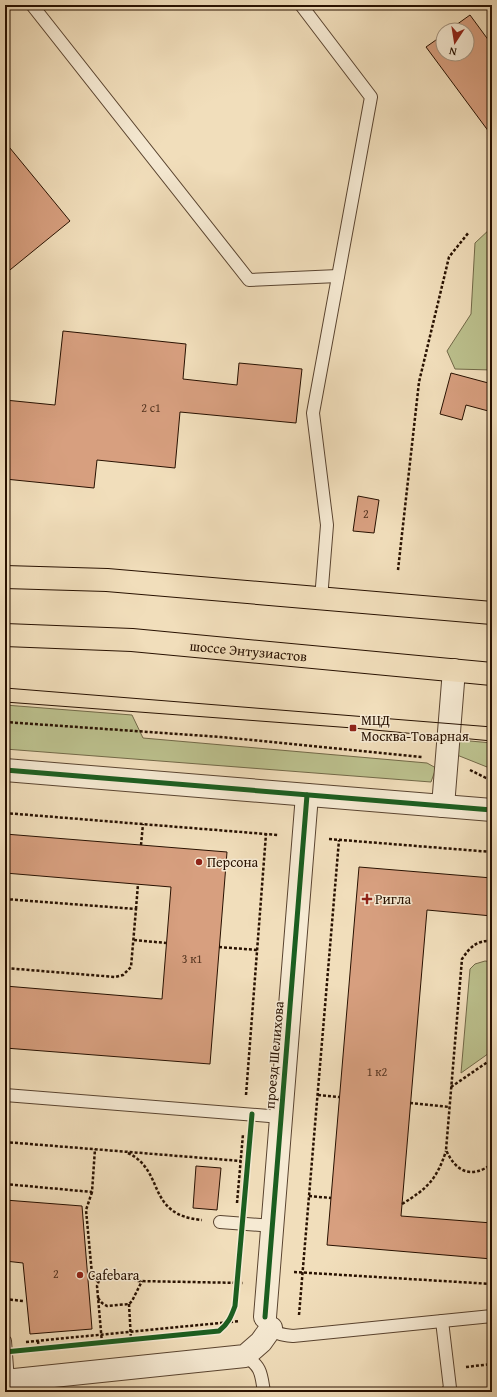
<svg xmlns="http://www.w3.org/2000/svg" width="497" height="1397" font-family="'Gentium Book Plus',serif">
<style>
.green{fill:#bcc18e;stroke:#726948}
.building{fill:#d79f7f;stroke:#281101}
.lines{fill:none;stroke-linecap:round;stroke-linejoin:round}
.service-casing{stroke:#5a4430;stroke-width:14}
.minor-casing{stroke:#5a4430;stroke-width:24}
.primary-casing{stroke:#281101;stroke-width:24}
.path{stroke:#281101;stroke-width:2.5;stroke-dasharray:3 2;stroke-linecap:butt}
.service{stroke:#f6ead3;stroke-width:12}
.minor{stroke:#f6ead3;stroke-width:22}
.primary{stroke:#f1debb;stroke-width:22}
.tram{stroke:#281101;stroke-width:1}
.cycleway-casing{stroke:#f6ead3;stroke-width:8}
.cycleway{stroke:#1b5e20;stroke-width:5}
.poi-dot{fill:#8f2418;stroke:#f6ead3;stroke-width:1.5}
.labels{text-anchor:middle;stroke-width:3;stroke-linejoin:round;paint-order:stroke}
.number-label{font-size:12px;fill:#543420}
.street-label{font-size:14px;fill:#281101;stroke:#f6ead3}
.poi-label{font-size:14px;fill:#281101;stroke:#f6ead3;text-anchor:start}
</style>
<rect width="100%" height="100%" fill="#f1debb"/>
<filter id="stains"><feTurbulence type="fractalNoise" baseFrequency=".005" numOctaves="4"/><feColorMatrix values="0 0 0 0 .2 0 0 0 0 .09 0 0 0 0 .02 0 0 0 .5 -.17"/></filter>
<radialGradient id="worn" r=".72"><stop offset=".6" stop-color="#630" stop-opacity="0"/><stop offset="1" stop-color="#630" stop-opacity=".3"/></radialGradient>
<g class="green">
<path d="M 492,227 L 492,370 L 455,369 L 447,351 L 471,314 L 475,243 Z"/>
<path d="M 5,705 L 132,715 L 143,738 L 427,763 L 436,768 L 431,782 L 5,749 Z"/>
<path d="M 459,740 L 492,743 L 492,769 L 457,755 Z"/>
<path d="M 485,961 L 492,962 L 492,1051 L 461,1073 L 470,969 L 475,964 Z"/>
</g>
<g class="building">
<path d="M 470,15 L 492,45 L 492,136 L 426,47 L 443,35 L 443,54 L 467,54 L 467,30 L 449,30 Z"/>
<path d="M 5,142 L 70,221 L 5,274 Z"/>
<path d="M 63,331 L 186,344 L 183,379 L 237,385 L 239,363 L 302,369 L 296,423 L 180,412 L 175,468 L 97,460 L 94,488 L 5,479 L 5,400 L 55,405 Z"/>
<path d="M 451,373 L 492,384 L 492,412 L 466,405 L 462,420 L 440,414 Z"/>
<path d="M 358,496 L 379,500 L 374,533 L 353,531 Z"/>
<path d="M 5,834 L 227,852 L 210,1064 L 5,1048 L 5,986 L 162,999 L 171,887 L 5,873 Z"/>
<path d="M 359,867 L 492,878 L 492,916 L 427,910 L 401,1216 L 492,1223 L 492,1259 L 327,1245 Z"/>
<path d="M 196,1166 L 221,1168 L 217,1210 L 193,1208 Z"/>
<path d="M 5,1200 L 82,1206 L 92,1329 L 30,1334 L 23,1263 L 5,1261 Z"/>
</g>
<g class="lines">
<g class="service-casing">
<g id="service">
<path d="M 32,5 L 249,280 L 338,276"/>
<path d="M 301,5 L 371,97 L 313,413 L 327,525 L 321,599"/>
<path d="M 5,1095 L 281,1117"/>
<path d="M 220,1222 L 273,1226"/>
<path d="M 442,1321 L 450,1388 L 447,1392"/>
<path d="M 269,1324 C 273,1334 283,1335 293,1336 L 492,1316"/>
<path d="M 5,1341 L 8,1381"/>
<path d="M 245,1356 C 262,1367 261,1374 264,1392"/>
</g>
</g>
<g class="minor-casing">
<g id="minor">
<path d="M 5,770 L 492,810"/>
<path d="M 443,806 L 454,670"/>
<path d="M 265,1317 L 307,795"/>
<path d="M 5,1381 L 245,1356 L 261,1342 L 271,1328"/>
</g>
</g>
<g class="primary-casing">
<g id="primary">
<path d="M 5,577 L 107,580 L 492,613"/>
<path id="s1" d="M 5,635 L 132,640 L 492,674"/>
</g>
</g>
<g class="path">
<path d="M 398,570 L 419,382 L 449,257 L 469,232"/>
<path d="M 5,722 L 221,737 L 422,757"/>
<path d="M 470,770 L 486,778 L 492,779"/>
<path d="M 5,813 L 278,835"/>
<path d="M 329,839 L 492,852"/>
<path d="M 141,845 L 143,824"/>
<path d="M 5,899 L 136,909 L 131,967 L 123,975 L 115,977 L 5,968"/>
<path d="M 136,909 L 138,884"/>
<path d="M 134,940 L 166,943"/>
<path d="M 492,941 C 477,940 470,947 462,959 L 446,1150 C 456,1172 471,1179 492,1164"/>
<path d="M 219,947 L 257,950"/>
<path d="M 451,1087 L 492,1059"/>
<path d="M 246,1095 L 266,834"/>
<path d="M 318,1095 L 339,1097"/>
<path d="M 410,1103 L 449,1107"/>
<path d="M 5,1142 L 241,1161"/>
<path d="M 128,1153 C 166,1171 145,1215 202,1220"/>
<path d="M 5,1184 L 92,1192 L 95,1149"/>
<path d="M 92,1192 L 86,1210 L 92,1274 L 98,1282"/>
<path d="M 309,1196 L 331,1198"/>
<path d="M 237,1203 L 243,1134"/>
<path d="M 402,1204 C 427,1189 437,1179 446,1151"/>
<path d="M 294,1272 L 492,1284"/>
<path d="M 98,1298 L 102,1303 L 107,1306 L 129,1304 L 132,1301 L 142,1281"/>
<path d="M 5,1299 L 23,1301"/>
<path d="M 129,1304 L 131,1340"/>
<path d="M 299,1315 L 339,840"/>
<path d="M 38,1341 L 39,1352"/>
<path d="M 26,1342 L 240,1321"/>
<path d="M 102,1343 L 97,1286 L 100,1278 C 115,1272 124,1274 137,1281 L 243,1283"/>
<path d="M 466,1367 L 492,1364"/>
<path d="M 221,1392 L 243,1390"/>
</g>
<use href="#service" class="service"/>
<use href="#minor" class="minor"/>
<use href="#primary" class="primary"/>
<g class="tram">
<path d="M 5,688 L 492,727"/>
<path d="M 5,702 L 353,728 L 492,741"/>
</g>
<g class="cycleway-casing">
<g id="cycleway">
<path d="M 5,770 L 492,810"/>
<path d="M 265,1317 L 307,795"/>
<path d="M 5,1352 L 219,1331 C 228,1324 231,1317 235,1306 L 252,1114"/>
</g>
</g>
<use href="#cycleway" class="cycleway"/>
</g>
<g class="poi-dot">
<rect x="349" y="724" width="8" height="8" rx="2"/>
<circle cx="199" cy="862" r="4"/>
<path d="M365 893h4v4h4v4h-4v4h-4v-4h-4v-4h4z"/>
<circle cx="80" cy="1275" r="4"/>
</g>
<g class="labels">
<g class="number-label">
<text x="151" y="412">2 с1</text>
<text x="366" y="518">2</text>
<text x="192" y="963">3 к1</text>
<text x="377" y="1076">1 к2</text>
<text x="56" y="1278">2</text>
</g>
<g class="street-label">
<text dy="5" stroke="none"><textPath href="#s1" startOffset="244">шоссе Энтузиастов</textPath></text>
<text transform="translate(274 1055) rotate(-85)" y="5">проезд Шелихова</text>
</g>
<g class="poi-label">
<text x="361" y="725">МЦД<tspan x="361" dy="16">Москва-Товарная</tspan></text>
<text x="207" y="867">Персона</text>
<text x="375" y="904">Ригла</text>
<text x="88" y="1280">Cafebara</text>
</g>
</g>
<rect width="497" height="1397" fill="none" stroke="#f1debb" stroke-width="20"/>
<rect x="6" y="6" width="485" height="1385" fill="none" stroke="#281101" stroke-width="2"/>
<rect x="10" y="10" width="477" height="1377" fill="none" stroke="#281101"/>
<g transform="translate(455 42) rotate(192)"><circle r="19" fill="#f6ead3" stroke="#a4937f"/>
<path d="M0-3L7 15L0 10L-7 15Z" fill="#8f2418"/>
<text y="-6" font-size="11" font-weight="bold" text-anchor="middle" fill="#281101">N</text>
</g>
<rect width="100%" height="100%" filter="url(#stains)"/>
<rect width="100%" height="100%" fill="url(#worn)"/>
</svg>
